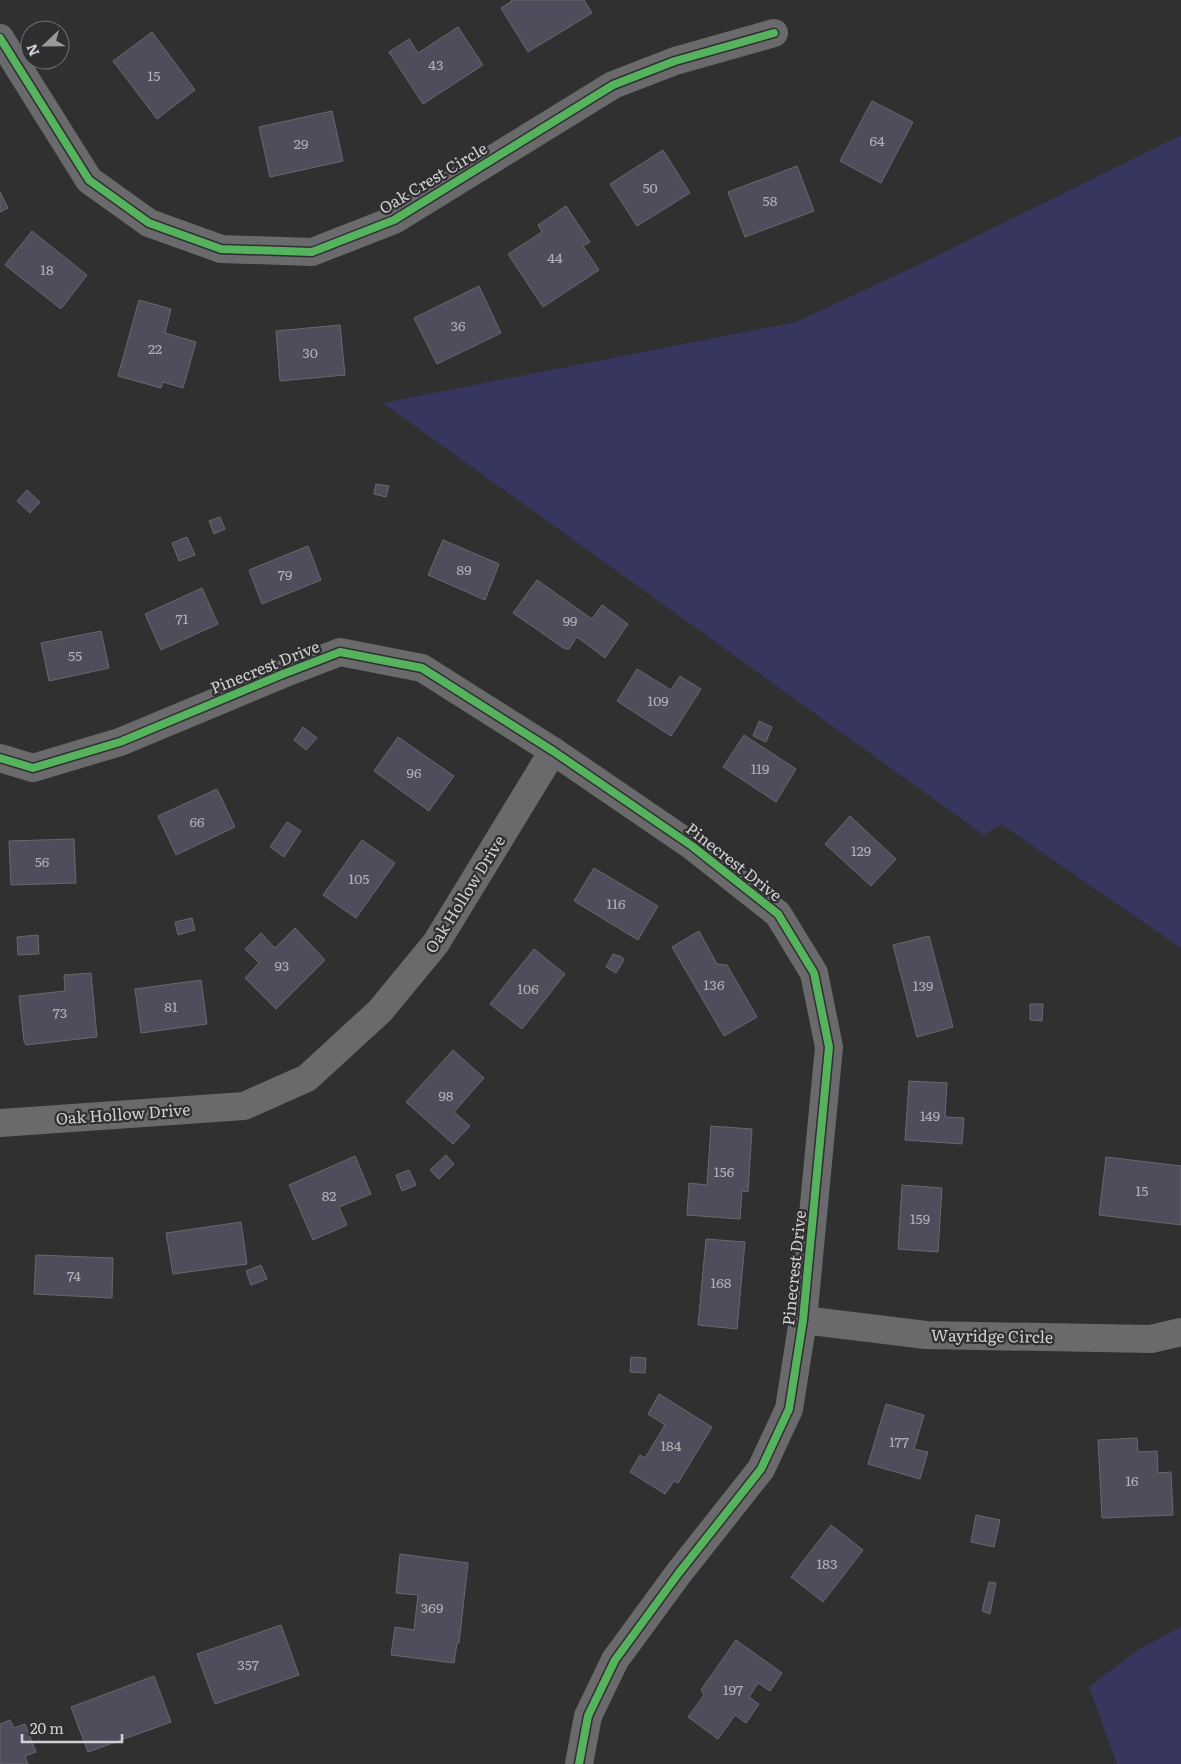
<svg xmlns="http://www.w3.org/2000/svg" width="1181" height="1764" font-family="Literata,serif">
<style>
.green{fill:#37365f}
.building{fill:#4e4d5c;stroke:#69696a}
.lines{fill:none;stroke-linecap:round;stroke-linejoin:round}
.street{stroke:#6a6a6c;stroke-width:28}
.cycleway-casing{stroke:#2f2f32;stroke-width:11}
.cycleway{stroke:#56b35d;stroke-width:8}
.labels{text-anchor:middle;stroke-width:4.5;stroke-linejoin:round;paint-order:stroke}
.number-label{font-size:14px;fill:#b0b0b5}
.street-label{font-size:16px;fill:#d1d1d3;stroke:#2f2f32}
</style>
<rect width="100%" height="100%" fill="#303031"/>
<g class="green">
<path d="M 1181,135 L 1181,948 L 1001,824 L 984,835 L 383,403 L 796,322 L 935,257 Z"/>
<path d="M 1181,1627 L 1181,1764 L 1117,1764 L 1089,1687 L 1139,1649 Z"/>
</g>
<g class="building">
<path d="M 511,0 L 584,0 L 592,13 L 528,52 L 501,8 L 512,1 Z"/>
<path d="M 458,27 L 483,65 L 423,104 L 389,52 L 409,39 L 418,53 Z"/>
<path d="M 152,32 L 195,90 L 157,119 L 113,61 Z"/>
<path d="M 872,101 L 913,122 L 881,183 L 840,161 Z"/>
<path d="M 332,111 L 343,161 L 270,177 L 259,127 Z"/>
<path d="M 663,150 L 690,193 L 637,226 L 610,184 Z"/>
<path d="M 797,166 L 814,211 L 745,237 L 728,192 Z"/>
<path d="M 0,192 L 8,208 L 0,212 Z"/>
<path d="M 566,206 L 590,242 L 583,246 L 599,270 L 543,307 L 508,254 L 542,232 L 538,225 Z"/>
<path d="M 32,231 L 87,275 L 61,309 L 5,265 Z"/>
<path d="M 479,286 L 501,333 L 437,364 L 414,318 Z"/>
<path d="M 139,300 L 171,309 L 165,333 L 196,342 L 183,388 L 163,382 L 161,388 L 118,376 Z"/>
<path d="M 340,325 L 345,375 L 280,381 L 276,331 Z"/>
<path d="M 376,484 L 389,486 L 386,497 L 374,494 Z"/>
<path d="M 27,490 L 40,502 L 30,513 L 17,501 Z"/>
<path d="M 220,517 L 225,529 L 214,534 L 209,521 Z"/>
<path d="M 187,537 L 195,555 L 179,561 L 172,543 Z"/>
<path d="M 443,540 L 499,564 L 485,600 L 428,575 Z"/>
<path d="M 308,546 L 321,580 L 262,604 L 249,570 Z"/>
<path d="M 537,580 L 592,619 L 602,605 L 628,624 L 605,658 L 577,637 L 569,649 L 565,649 L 513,613 Z"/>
<path d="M 202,588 L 218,624 L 161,650 L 145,614 Z"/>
<path d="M 101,631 L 109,668 L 49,681 L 41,643 Z"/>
<path d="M 637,669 L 671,690 L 680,676 L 701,689 L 671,736 L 617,701 Z"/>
<path d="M 759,721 L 772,727 L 766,742 L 753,736 Z"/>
<path d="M 303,727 L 317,738 L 306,750 L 294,740 Z"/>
<path d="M 744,735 L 796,769 L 776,802 L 723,767 Z"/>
<path d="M 398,737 L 454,776 L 429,811 L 374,771 Z"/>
<path d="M 217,789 L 235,827 L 176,855 L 158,816 Z"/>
<path d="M 850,816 L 896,859 L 871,886 L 825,844 Z"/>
<path d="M 287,822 L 301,831 L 284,857 L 270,847 Z"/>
<path d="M 74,839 L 76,883 L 11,885 L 9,841 Z"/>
<path d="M 362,840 L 395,863 L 356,918 L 323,895 Z"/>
<path d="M 594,868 L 658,906 L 638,940 L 574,901 Z"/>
<path d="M 192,918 L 195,930 L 178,935 L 175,922 Z"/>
<path d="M 295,928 L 325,960 L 276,1009 L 245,978 L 259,963 L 245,949 L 261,933 L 275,948 Z"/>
<path d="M 699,931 L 717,964 L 727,965 L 757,1017 L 724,1036 L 672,947 Z"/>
<path d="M 38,935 L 39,954 L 18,955 L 17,937 Z"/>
<path d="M 929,936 L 953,1027 L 917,1037 L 893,945 Z"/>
<path d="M 534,949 L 565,974 L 522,1029 L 490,1004 Z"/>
<path d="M 613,954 L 622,957 L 624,960 L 616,973 L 606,967 Z"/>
<path d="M 91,973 L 97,1037 L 26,1045 L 24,1041 L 19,996 L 65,991 L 64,975 Z"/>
<path d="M 201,980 L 207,1024 L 141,1033 L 135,989 Z"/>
<path d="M 1030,1004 L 1043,1004 L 1042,1021 L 1030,1020 Z"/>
<path d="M 453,1050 L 484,1078 L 454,1112 L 470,1126 L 453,1144 L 406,1102 Z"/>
<path d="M 909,1081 L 947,1083 L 945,1117 L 964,1118 L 962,1144 L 905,1140 Z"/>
<path d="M 711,1126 L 752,1129 L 748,1192 L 742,1191 L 740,1219 L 687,1215 L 689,1183 L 707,1185 Z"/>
<path d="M 446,1155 L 454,1164 L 439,1179 L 430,1170 Z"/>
<path d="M 355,1156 L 371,1194 L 339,1207 L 347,1225 L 313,1240 L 289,1185 Z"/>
<path d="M 1106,1157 L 1181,1166 L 1181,1225 L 1099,1215 Z"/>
<path d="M 409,1170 L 416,1185 L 402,1191 L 396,1175 Z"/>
<path d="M 902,1185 L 942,1188 L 938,1252 L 898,1249 Z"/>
<path d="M 241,1222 L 247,1264 L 173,1274 L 166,1233 Z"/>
<path d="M 706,1239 L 745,1242 L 737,1329 L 698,1325 Z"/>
<path d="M 36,1255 L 113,1258 L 112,1298 L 34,1294 Z"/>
<path d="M 261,1265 L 267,1279 L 251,1285 L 246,1271 Z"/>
<path d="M 631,1357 L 646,1358 L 645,1373 L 630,1372 Z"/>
<path d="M 659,1394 L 712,1427 L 678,1483 L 674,1481 L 665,1494 L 630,1472 L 640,1455 L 645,1458 L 665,1425 L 648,1414 Z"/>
<path d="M 886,1404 L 924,1415 L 914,1449 L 928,1452 L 920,1479 L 868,1464 Z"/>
<path d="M 1137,1438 L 1138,1452 L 1157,1451 L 1158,1473 L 1171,1472 L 1173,1515 L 1102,1518 L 1098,1440 Z"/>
<path d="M 976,1515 L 1000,1520 L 994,1547 L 971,1542 Z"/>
<path d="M 831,1525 L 863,1550 L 823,1602 L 791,1577 Z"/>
<path d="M 400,1554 L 468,1563 L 459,1643 L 457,1643 L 454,1663 L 391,1655 L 395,1627 L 414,1630 L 418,1595 L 396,1593 Z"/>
<path d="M 989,1582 L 996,1583 L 990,1614 L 982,1611 Z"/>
<path d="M 281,1625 L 299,1675 L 215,1704 L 197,1654 Z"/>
<path d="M 736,1640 L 782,1673 L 770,1691 L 758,1683 L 749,1697 L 759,1704 L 746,1723 L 735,1715 L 718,1739 L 688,1717 L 704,1695 L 701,1690 Z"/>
<path d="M 154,1676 L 171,1722 L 88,1752 L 71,1707 Z"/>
<path d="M 10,1720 L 14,1728 L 25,1724 L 36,1752 L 25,1756 L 28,1764 L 0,1764 L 0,1724 Z"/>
</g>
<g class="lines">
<g class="street">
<path d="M 0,38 L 89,180 L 149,223 L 221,249 L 312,252 L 394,220 L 613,85 L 675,61 L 774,33"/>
<path d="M 0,758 L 33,768 L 120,742 L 283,674 L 340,652 L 422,668 L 553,751 L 692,846 L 778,914 L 814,973 L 829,1047 L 803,1320 L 789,1409 L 761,1469 L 678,1574 L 615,1660 L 588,1716 L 579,1764"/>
<path d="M 0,1123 L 244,1106 L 307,1078 L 380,1011 L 436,943 L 553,751"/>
<path d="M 803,1320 L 926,1335 L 1151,1339 L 1181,1332"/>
</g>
<g class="cycleway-casing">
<g id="cycleway">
<path d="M 0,38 L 89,180 L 149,223 L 221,249 L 312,252 L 394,220 L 613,85 L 675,61 L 774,33"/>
<path d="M 0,758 L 33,768 L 120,742 L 283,674 L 340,652 L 422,668 L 553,751 L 692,846 L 778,914 L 814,973 L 829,1047 L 803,1320 L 789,1409 L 761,1469 L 678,1574 L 615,1660 L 588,1716 L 579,1764"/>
</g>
</g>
<use href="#cycleway" class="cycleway"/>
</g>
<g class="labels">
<g class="number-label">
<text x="436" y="70">43</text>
<text x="154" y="81">15</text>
<text x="877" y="146">64</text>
<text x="301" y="149">29</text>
<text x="650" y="193">50</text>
<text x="770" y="206">58</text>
<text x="555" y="263">44</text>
<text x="47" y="275">18</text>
<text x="458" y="331">36</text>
<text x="155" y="354">22</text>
<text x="310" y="358">30</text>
<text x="464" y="575">89</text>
<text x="285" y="580">79</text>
<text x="182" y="624">71</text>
<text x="570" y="626">99</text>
<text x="75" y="661">55</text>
<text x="658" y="706">109</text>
<text x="760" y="774">119</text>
<text x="414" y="778">96</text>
<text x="197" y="827">66</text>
<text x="861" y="856">129</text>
<text x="42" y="867">56</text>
<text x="359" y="884">105</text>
<text x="616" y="909">116</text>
<text x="282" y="971">93</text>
<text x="714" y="990">136</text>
<text x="923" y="991">139</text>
<text x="528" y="994">106</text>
<text x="171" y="1012">81</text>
<text x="60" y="1018">73</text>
<text x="446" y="1101">98</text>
<text x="930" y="1121">149</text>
<text x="724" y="1177">156</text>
<text x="1142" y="1196">15</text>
<text x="329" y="1201">82</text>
<text x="920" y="1224">159</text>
<text x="74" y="1281">74</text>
<text x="721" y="1288">168</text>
<text x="899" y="1447">177</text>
<text x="671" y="1451">184</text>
<text x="1132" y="1486">16</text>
<text x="827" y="1569">183</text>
<text x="432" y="1613">369</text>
<text x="248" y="1670">357</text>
<text x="733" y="1695">197</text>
</g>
<g class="street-label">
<text transform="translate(433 178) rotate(-31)" y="6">Oak Crest Circle</text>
<text transform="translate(265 667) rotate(-22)" y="6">Pinecrest Drive</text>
<text transform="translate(734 862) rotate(38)" y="6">Pinecrest Drive</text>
<text transform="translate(465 894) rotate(-58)" y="6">Oak Hollow Drive</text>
<text transform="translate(123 1114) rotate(-4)" y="6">Oak Hollow Drive</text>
<text transform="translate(794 1268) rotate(-84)" y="6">Pinecrest Drive</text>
<text transform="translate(992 1336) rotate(1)" y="6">Wayridge Circle</text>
</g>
</g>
<g transform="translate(45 45) rotate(248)"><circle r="24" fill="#2f2f32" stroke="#707072"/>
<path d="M0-4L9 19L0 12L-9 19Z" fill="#99999a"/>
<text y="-8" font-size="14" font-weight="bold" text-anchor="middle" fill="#d1d1d3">N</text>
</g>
<path d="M22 1734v8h100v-8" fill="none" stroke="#d1d1d3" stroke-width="2.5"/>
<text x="30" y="1734" font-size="15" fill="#d1d1d3" stroke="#2f2f32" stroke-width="4" paint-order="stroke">20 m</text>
</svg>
